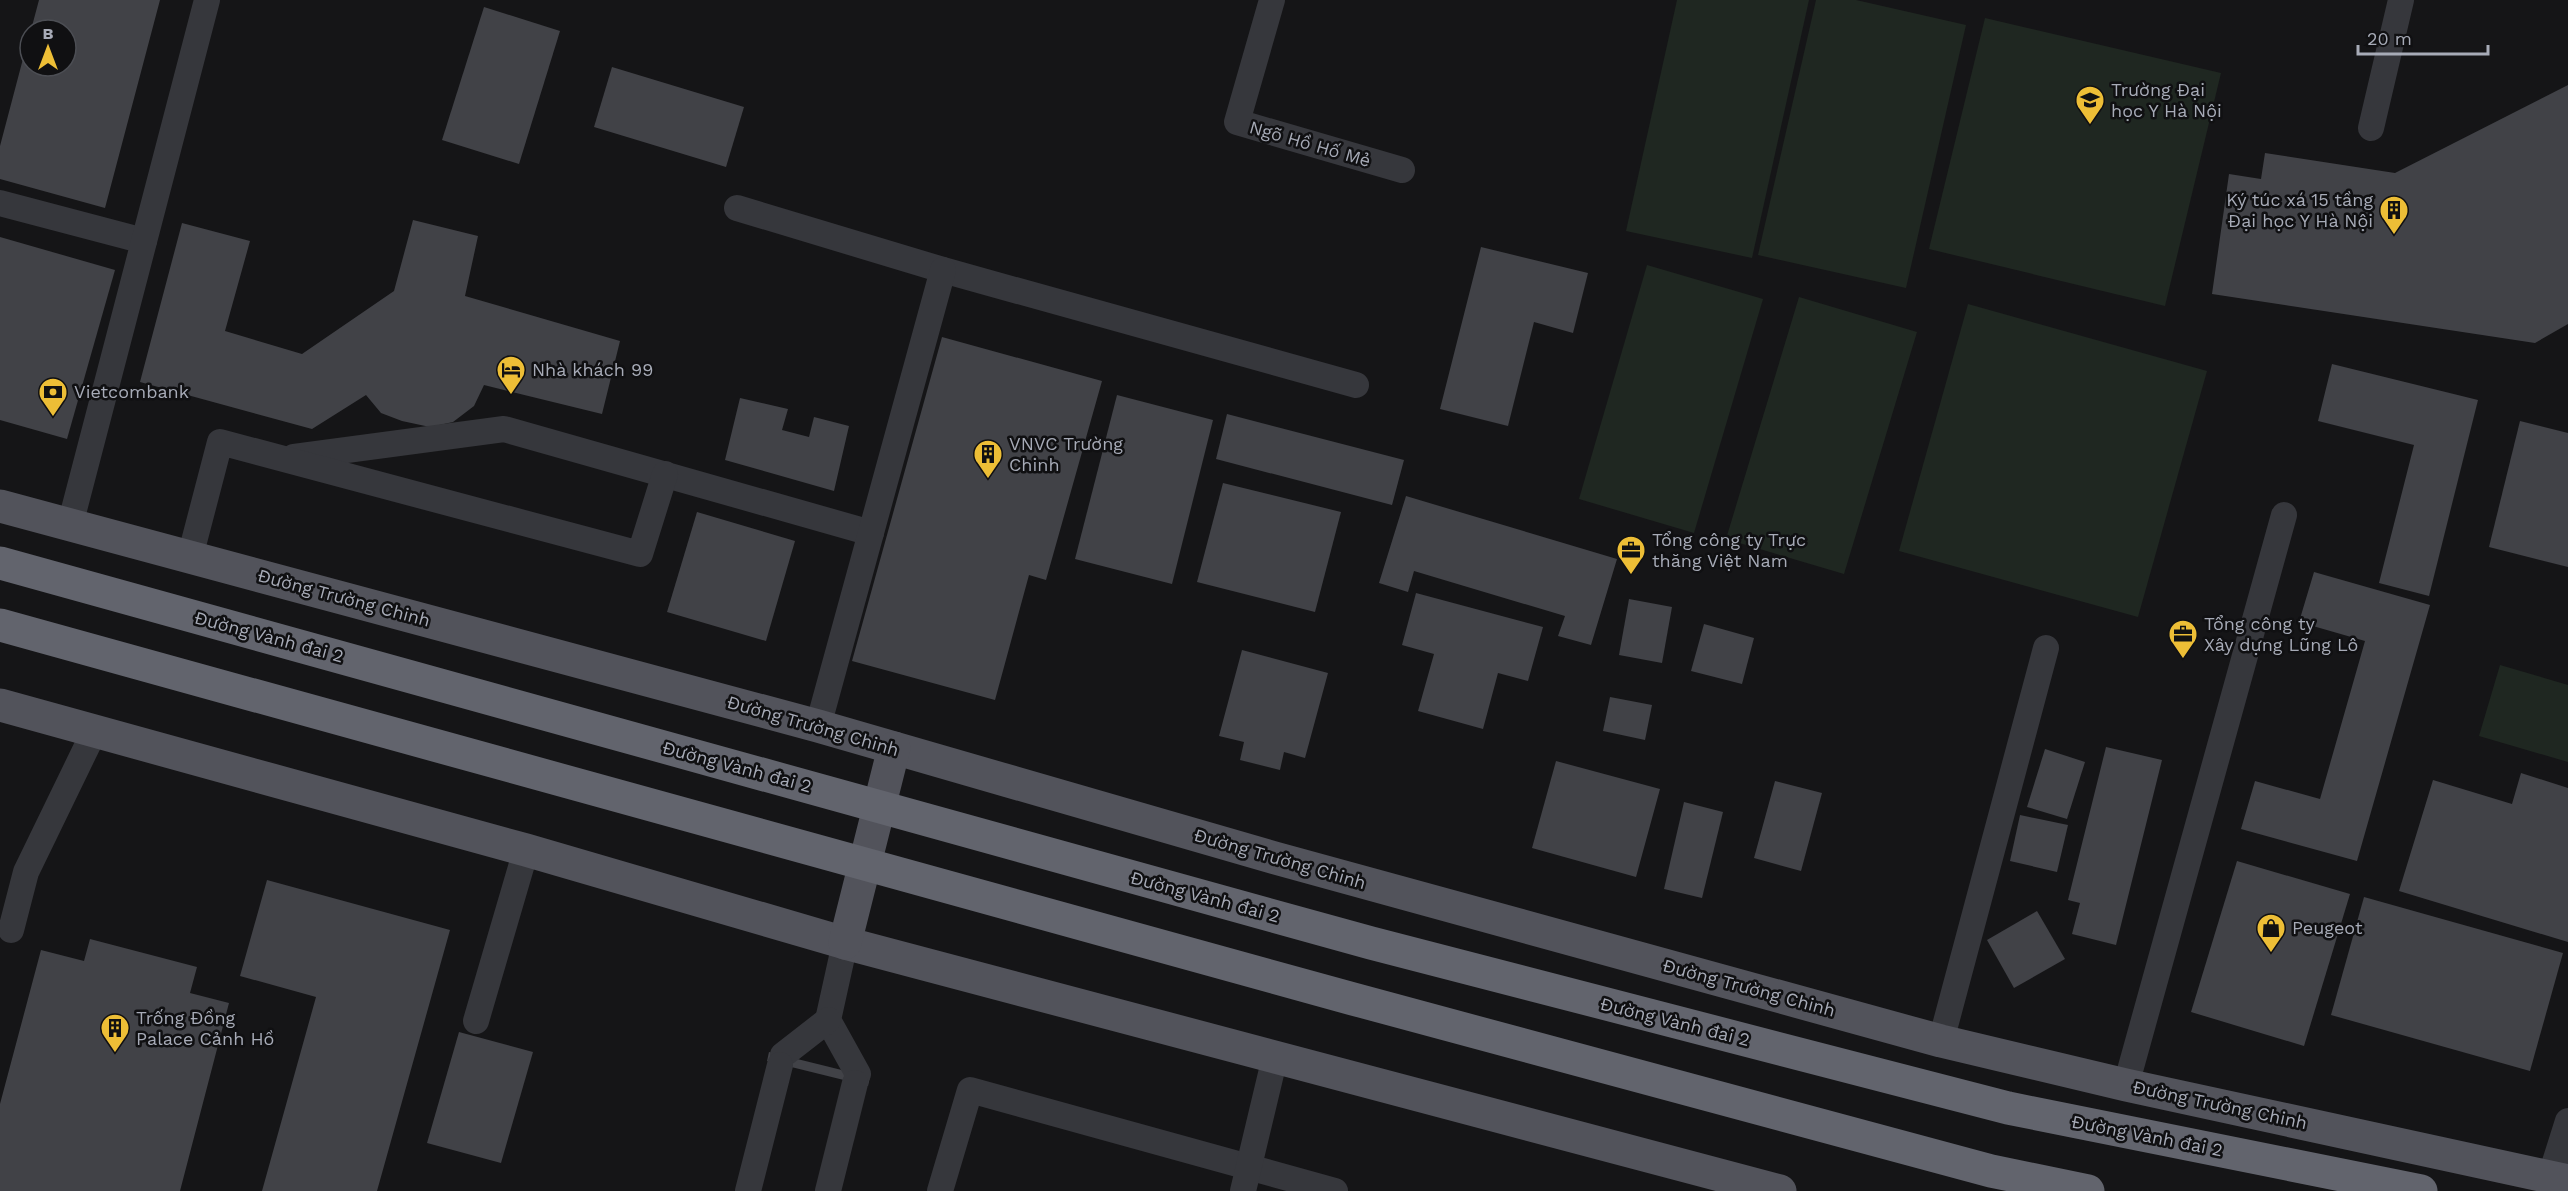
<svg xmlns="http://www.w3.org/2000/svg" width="2568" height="1191" font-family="'Work Sans',sans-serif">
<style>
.green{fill:#1f2721}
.building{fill:#414247}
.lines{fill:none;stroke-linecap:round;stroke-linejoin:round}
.lane{stroke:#36373c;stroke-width:26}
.primary{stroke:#52535b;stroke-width:33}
.highway-bridge{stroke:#62646d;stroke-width:33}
.labels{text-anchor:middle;stroke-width:5;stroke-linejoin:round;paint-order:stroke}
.poi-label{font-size:18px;fill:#a7abb7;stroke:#101012;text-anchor:start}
.street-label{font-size:18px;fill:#a7abb7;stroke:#101012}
</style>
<rect width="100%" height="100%" fill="#151517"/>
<g class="green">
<path d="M 1677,0 L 1809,0 L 1752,258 L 1626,231 Z"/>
<path d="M 1816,0 L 1856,0 L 1966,25 L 1906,288 L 1758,255 Z"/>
<path d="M 1985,18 L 2221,73 L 2165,306 L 1929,249 Z"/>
<path d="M 1647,265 L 1763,299 L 1694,533 L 1579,499 Z"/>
<path d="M 1799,297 L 1917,332 L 1844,574 L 1726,539 Z"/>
<path d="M 1968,304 L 2207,371 L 2138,617 L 1899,551 Z"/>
<path d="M 2500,665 L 2568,685 L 2568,762 L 2479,736 Z"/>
</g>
<g class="building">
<path d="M 39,0 L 160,0 L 105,208 L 0,179 L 0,146 L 29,36 L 30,66 L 66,66 L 66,30 L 31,30 Z"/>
<path d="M 484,7 L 560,31 L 519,164 L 442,140 Z"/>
<path d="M 612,67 L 744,107 L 726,167 L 594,127 Z"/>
<path d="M 2568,85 L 2568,324 L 2535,343 L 2212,294 L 2229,174 L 2261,179 L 2265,153 L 2395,173 Z"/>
<path d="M 413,220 L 478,236 L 465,296 L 620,341 L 602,414 L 484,385 L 474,406 L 453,422 L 430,427 L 402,421 L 381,413 L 366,395 L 312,429 L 140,382 L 182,223 L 250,241 L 225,331 L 302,354 L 394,291 Z"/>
<path d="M 0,237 L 115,270 L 67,439 L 0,420 Z"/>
<path d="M 1481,247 L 1588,273 L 1573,333 L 1534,322 L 1508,426 L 1440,409 Z"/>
<path d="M 942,337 L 1102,381 L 1046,580 L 1029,575 L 995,700 L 852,661 Z"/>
<path d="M 2332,364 L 2478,400 L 2429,596 L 2379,583 L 2414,445 L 2318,421 Z"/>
<path d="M 1117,395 L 1213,420 L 1172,584 L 1075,559 Z"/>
<path d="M 740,398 L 788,409 L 782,430 L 809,437 L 814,417 L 849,426 L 834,491 L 725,460 Z"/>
<path d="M 1227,414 L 1404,460 L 1392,505 L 1216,459 Z"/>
<path d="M 2520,421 L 2568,433 L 2568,567 L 2489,547 Z"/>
<path d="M 1223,483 L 1341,512 L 1315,612 L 1197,582 Z"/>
<path d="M 1406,496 L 1617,559 L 1591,645 L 1558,636 L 1565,616 L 1414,571 L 1408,592 L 1379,583 Z"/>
<path d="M 697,512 L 795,541 L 766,641 L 667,612 Z"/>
<path d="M 2314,572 L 2430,605 L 2357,861 L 2241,829 L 2255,781 L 2320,799 L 2365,641 L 2299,622 Z"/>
<path d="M 1416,593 L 1543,627 L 1528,681 L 1498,673 L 1483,729 L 1418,711 L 1434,654 L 1402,645 Z"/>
<path d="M 1629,599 L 1672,607 L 1662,663 L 1619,655 Z"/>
<path d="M 1704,624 L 1754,638 L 1742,684 L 1691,671 Z"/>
<path d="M 1242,650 L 1328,673 L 1305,758 L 1284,752 L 1280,770 L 1240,760 L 1244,742 L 1219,736 Z"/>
<path d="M 1610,697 L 1652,705 L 1645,740 L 1603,731 Z"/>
<path d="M 2106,747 L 2162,760 L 2116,945 L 2072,934 L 2080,903 L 2068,900 Z"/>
<path d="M 2045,749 L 2085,762 L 2067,819 L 2027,807 Z"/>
<path d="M 1556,761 L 1660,789 L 1636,877 L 1532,848 Z"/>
<path d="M 2521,773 L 2568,788 L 2568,942 L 2399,891 L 2433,780 L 2512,804 Z"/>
<path d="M 1775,781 L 1822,793 L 1801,871 L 1754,858 Z"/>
<path d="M 1684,802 L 1723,812 L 1702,898 L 1664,889 Z"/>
<path d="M 2020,815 L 2068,825 L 2057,872 L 2010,861 Z"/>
<path d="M 2237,861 L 2350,894 L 2304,1046 L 2191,1012 Z"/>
<path d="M 267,880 L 450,930 L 377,1191 L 262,1191 L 316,997 L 240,976 Z"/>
<path d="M 2364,897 L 2563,953 L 2530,1071 L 2331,1015 Z"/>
<path d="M 2037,911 L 2065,959 L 2014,988 L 1987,940 Z"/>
<path d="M 90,939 L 197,967 L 190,993 L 229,1003 L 180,1191 L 0,1191 L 0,1104 L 41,950 L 84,961 Z"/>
<path d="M 459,1032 L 533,1052 L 501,1163 L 427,1143 Z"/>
<path d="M 769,1052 L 870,1077 L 868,1086 L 767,1061 Z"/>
</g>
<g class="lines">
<g class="lane">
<path d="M 1272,0 L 1237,122 L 1402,170"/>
<path d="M 2371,128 L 2401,0"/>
<path d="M 0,203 L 144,241"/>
<path d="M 737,208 L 943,270 L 1356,385"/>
<path d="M 294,457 L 504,429 L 871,533"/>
<path d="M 70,525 L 207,0"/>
<path d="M 190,557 L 220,442 L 640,554 L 665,474"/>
<path d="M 818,726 L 943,270"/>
<path d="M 11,930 L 26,872 L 94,732"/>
<path d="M 845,943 L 828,1020 L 858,1074"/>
<path d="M 476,1021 L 526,850"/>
<path d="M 1941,1041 L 2046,648"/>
<path d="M 783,1055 L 828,1020"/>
<path d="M 2126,1085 L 2284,515"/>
<path d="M 2550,1178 L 2568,1121"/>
<path d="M 748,1191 L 780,1065"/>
<path d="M 828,1191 L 855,1083"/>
<path d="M 940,1191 L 970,1090 L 1335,1191"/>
<path d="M 1243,1191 L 1275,1057"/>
</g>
<g class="primary">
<path d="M 0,506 L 818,726 L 1275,858 L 1941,1041 L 2126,1085 L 2568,1181"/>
<path d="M 0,705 L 526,850 L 845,943 L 1780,1191"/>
<path d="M 845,943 L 894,748"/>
</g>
<g class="highway-bridge">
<path d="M 0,563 L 1371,943 L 2008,1108 L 2421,1191"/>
<path d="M 0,625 L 1353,999 L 1991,1171 L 2088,1191"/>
</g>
</g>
<defs>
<g id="university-pin" transform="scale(1.5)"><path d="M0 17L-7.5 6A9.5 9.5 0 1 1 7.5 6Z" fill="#edbe36" stroke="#101012"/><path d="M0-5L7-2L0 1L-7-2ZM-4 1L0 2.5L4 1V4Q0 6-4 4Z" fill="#111"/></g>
<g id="building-pin" transform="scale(1.5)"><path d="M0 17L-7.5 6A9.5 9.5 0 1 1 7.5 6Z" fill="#edbe36" stroke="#101012"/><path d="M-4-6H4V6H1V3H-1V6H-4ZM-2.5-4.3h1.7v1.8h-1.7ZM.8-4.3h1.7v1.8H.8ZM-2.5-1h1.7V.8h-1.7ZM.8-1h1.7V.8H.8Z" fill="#111"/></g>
<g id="hotel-pin" transform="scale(1.5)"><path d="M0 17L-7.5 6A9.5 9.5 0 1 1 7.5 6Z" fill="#edbe36" stroke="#101012"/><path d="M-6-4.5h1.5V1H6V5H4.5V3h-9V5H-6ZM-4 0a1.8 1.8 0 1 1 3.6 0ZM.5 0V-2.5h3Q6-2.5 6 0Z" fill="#111"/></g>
<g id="bank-pin" transform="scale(1.5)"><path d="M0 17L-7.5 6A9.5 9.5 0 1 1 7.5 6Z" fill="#edbe36" stroke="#101012"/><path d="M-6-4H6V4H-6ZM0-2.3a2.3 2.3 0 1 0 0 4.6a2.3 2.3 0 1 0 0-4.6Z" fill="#111"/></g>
<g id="office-pin" transform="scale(1.5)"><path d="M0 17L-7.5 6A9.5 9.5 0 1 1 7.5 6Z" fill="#edbe36" stroke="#101012"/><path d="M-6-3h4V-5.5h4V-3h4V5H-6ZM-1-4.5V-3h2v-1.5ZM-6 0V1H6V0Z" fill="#111"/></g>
<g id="shop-pin" transform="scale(1.5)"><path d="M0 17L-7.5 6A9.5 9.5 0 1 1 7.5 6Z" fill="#edbe36" stroke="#101012"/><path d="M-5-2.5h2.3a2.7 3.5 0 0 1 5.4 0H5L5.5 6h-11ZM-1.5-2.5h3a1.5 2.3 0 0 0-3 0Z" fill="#111"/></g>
</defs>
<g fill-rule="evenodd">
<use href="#university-pin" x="2090" y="100"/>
<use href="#building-pin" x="2394" y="210"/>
<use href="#hotel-pin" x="511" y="370"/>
<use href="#bank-pin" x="53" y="392"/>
<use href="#building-pin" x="988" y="454"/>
<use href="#office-pin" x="1631" y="550"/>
<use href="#office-pin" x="2183" y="634"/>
<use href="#shop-pin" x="2271" y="928"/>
<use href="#building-pin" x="115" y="1028"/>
</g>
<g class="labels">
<g class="poi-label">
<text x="2111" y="96">Trường Đại<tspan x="2111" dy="21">học Y Hà Nội</tspan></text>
<text x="2373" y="206" text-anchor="end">Ký túc xá 15 tầng<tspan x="2373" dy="21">Đại học Y Hà Nội</tspan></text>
<text x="532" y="376">Nhà khách 99</text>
<text x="74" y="398">Vietcombank</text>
<text x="1009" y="450">VNVC Trường<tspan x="1009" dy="21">Chinh</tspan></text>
<text x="1652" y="546">Tổng công ty Trực<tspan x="1652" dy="21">thăng Việt Nam</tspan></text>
<text x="2204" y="630">Tổng công ty<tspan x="2204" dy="21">Xây dựng Lũng Lô</tspan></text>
<text x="2292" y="934">Peugeot</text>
<text x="136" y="1024">Trống Đồng<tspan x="136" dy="21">Palace Cảnh Hồ</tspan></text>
</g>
<g class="street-label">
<text transform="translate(1310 144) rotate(16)" y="6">Ngõ Hồ Hố Mẻ</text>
<text transform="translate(344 598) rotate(15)" y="6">Đường Trường Chinh</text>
<text transform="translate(269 637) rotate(15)" y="6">Đường Vành đai 2</text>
<text transform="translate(813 726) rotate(16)" y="6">Đường Trường Chinh</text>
<text transform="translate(737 767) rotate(15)" y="6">Đường Vành đai 2</text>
<text transform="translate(1280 859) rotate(16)" y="6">Đường Trường Chinh</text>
<text transform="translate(1205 897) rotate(15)" y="6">Đường Vành đai 2</text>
<text transform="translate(1749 988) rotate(15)" y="6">Đường Trường Chinh</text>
<text transform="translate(1675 1022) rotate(14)" y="6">Đường Vành đai 2</text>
<text transform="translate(2220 1105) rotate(12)" y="6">Đường Trường Chinh</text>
<text transform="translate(2147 1136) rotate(11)" y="6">Đường Vành đai 2</text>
</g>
</g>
<g transform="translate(48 48)"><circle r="28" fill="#101012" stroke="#4c4e54" stroke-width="1.5"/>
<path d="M0-4.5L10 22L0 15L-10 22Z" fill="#edbe36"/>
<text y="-9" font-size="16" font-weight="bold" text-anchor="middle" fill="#a7abb7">B</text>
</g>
<path d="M2358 45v9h130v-9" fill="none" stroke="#a7abb7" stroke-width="3"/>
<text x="2367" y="45" font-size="18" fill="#a7abb7" stroke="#101012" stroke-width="4.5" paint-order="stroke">20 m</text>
</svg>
